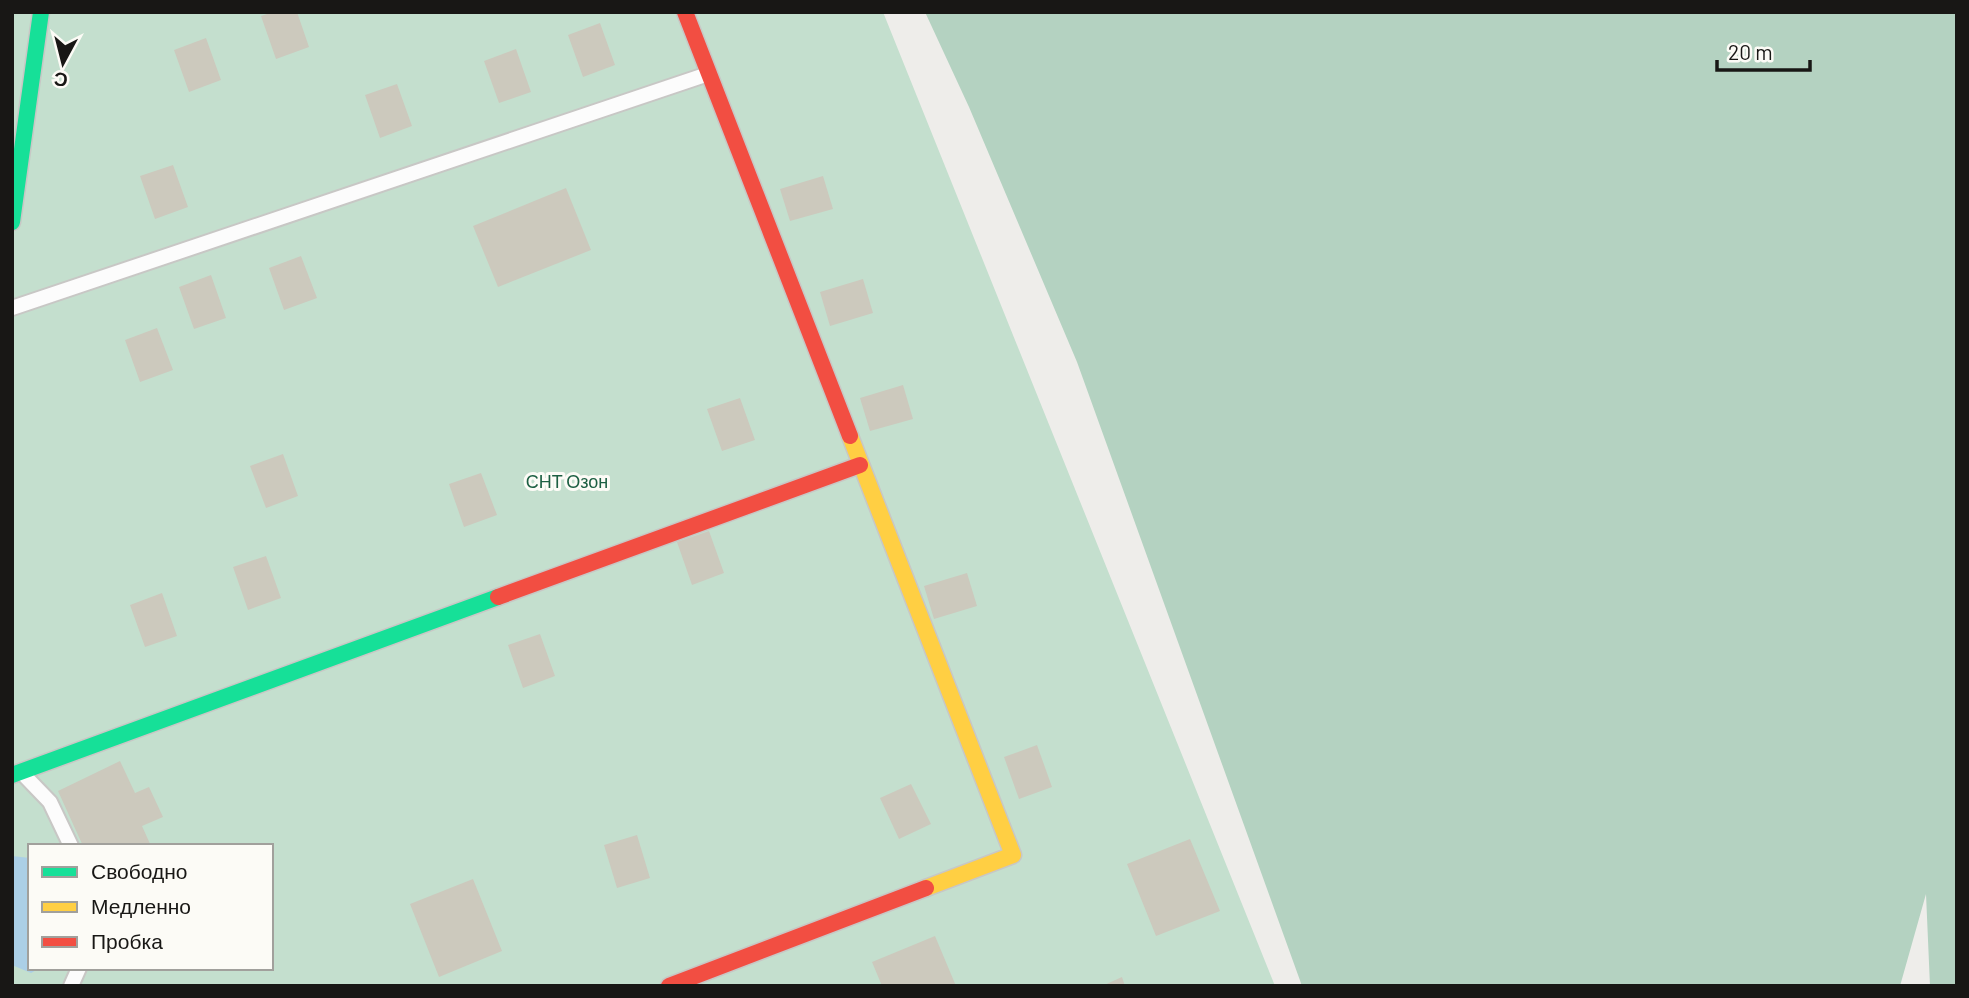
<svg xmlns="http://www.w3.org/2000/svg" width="1969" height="998" font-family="Barlow,sans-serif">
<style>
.green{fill:#c4dfce;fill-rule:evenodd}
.forest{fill:#b4d2c1}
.water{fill:#abcfe6}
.building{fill:#ccc9bd}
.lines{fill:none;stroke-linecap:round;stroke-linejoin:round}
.lane-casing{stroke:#c8c7c5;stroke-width:18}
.fast-casing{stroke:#c8c7c5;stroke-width:19}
.slow-casing{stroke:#c8c7c5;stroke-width:19}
.jam-casing{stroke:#c8c7c5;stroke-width:19}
.lane{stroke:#fcfcfc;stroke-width:14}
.fast{stroke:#16e098;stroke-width:16}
.slow{stroke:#ffcf43;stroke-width:16}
.jam{stroke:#f24e42;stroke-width:16}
.labels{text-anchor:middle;stroke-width:6;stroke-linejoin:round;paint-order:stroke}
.park-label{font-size:18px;fill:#1c5f42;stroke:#fcfbf6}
</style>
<rect width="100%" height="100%" fill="#eeedea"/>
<path class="green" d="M 12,12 L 883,12 L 1275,986 L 12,986 ZM 30,846 L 271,846 L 271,968 L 30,968 Z"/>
<path class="forest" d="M 925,12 L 1957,12 L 1957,986 L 1930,986 L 1926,894 L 1900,986 L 1302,986 L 1077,362 L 969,107 Z"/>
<path class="water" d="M 12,856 L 30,858 L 30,968 L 40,968 L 31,973 L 12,965 Z"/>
<g class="building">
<path d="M 273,12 L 297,12 L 309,47 L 276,59 L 261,16 Z"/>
<path d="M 600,23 L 615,65 L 583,77 L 568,35 Z"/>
<path d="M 206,38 L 221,80 L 189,92 L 174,50 Z"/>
<path d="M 516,49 L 531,92 L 499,103 L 484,61 Z"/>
<path d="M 397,84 L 412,126 L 380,138 L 365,95 Z"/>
<path d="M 173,165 L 188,207 L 155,219 L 140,176 Z"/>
<path d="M 823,176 L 833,209 L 790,221 L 780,189 Z"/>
<path d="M 566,188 L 591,250 L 498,287 L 473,226 Z"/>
<path d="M 301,256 L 317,298 L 284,310 L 269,268 Z"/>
<path d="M 211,275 L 226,318 L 194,329 L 179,287 Z"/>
<path d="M 863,279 L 873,313 L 830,326 L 820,292 Z"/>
<path d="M 157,328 L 173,370 L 140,382 L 125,340 Z"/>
<path d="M 903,385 L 913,419 L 870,431 L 860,398 Z"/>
<path d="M 740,398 L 755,440 L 722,451 L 707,409 Z"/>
<path d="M 283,454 L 298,496 L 266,508 L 250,466 Z"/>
<path d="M 481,473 L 497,515 L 464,527 L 449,484 Z"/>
<path d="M 709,531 L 724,573 L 692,585 L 677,542 Z"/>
<path d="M 266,556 L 281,598 L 248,610 L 233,567 Z"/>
<path d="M 967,573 L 977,606 L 934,619 L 924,586 Z"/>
<path d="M 162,593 L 177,636 L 145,647 L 130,605 Z"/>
<path d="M 540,634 L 555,676 L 523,688 L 508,645 Z"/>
<path d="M 1037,745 L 1052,787 L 1019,799 L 1004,757 Z"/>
<path d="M 120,761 L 135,793 L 149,787 L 163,817 L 142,826 L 151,846 L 83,846 L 58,791 Z"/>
<path d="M 911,784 L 931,824 L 899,839 L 880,798 Z"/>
<path d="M 637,835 L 650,878 L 617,888 L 604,845 Z"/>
<path d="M 1190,839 L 1220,911 L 1156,936 L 1127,864 Z"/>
<path d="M 473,879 L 502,951 L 439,977 L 410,904 Z"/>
<path d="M 935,936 L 956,986 L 882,986 L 872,962 Z"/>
<path d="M 1122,977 L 1125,986 L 1102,986 Z"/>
</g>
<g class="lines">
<g class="lane-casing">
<g id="lane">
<path d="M 12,308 L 708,74"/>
<path d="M 24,775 L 50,802 L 71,846"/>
<path d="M 71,986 L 79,968"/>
</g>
</g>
<g class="fast-casing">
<g id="fast">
<path d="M 12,222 L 41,12"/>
<path d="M 12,775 L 498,597"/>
</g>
</g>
<g class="slow-casing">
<path id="slow" d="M 850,436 L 1013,855 L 926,888"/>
</g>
<g class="jam-casing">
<g id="jam">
<path d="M 685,12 L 850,436"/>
<path d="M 498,597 L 860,465"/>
<path d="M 669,986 L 926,888"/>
</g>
</g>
<use href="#lane" class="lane"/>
<use href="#fast" class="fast"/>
<use href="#slow" class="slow"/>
<use href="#jam" class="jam"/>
</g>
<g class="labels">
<g class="park-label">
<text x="567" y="488">СНТ Озон</text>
</g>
</g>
<rect width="1969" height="998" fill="none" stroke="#181715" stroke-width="28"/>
<rect x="28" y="844" width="245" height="126" fill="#fcfbf6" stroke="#a1a09c" stroke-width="2"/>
<rect x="42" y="867" width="35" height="10" fill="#16e098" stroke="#a1a09c" stroke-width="2"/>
<text x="91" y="879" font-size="21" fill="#181715">Свободно</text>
<rect x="42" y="902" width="35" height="10" fill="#ffcf43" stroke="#a1a09c" stroke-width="2"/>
<text x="91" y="914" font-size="21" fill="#181715">Медленно</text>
<rect x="42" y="937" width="35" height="10" fill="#f24e42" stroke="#a1a09c" stroke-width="2"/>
<text x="91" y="949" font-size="21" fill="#181715">Пробка</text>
<g transform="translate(63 63) rotate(187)" stroke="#fcfbf6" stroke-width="5" paint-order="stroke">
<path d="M0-5L12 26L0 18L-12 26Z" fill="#181715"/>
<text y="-10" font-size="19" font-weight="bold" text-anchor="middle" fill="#181715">С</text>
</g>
<path d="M1717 60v10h93v-10" fill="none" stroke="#181715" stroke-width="3.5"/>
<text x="1728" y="60" font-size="21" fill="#181715" stroke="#fcfbf6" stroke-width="5" paint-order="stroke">20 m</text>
</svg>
